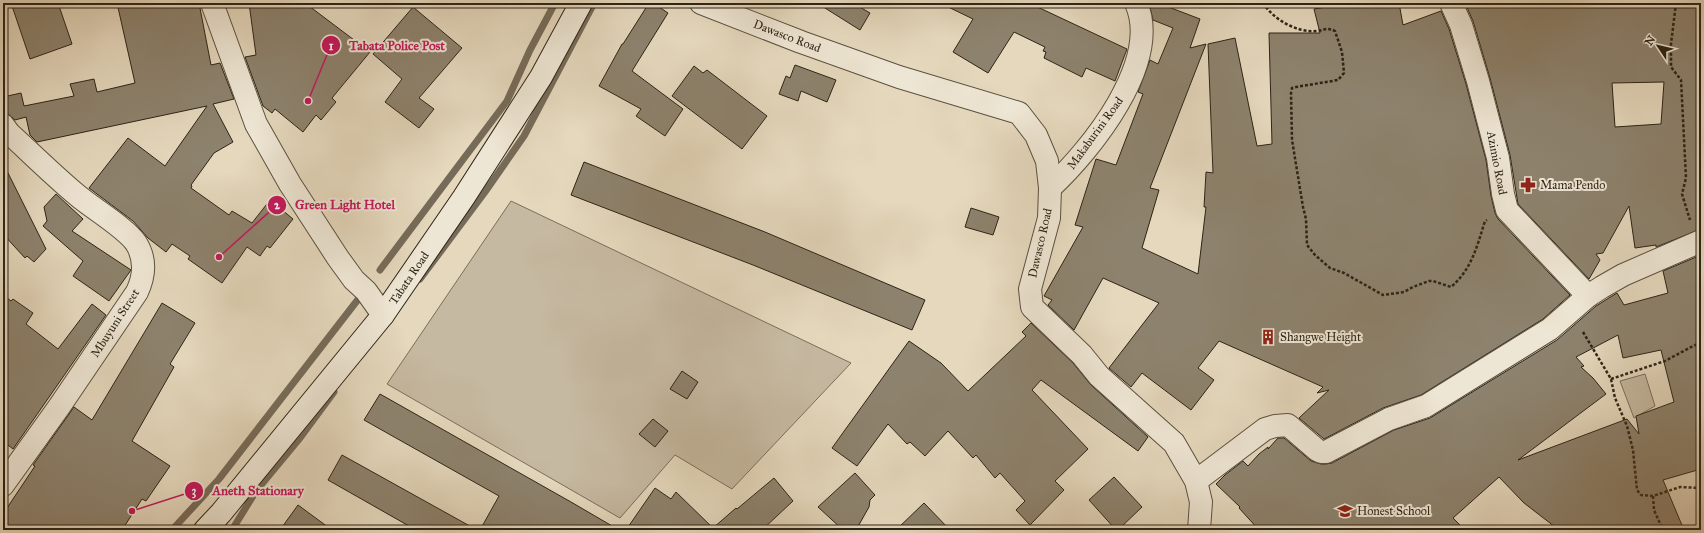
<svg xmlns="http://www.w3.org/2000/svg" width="1704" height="533" font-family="'IM FELL Great Primer',serif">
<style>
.green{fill:#c6b9a1;stroke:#7a6e5c}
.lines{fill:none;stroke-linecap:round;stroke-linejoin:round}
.stream{stroke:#766b59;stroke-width:7}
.building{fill:#8d826d;stroke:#2d2417;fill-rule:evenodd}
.minor-casing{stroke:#5b5140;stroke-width:24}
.secondary-casing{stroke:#2d2417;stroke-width:24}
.path{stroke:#2d2417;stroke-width:2.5;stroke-dasharray:3 2;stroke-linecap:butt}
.minor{stroke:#eee6d4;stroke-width:22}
.secondary{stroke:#eee6d4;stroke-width:22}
.labels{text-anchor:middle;stroke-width:4;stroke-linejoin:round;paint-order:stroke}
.street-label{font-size:12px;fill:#2d2417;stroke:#eee6d4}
.poi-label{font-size:12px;fill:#2d2417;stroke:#eee6d4;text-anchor:start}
.leader{fill:none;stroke:#c2185b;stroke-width:1.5}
.callout-dot{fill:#c2185b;stroke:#eee6d4;stroke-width:1.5}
.mark-label{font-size:12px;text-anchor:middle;font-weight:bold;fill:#fff}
.callout-label{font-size:13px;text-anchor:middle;font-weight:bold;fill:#c2185b;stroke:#eee6d4;stroke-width:4;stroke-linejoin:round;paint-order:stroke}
</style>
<rect width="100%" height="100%" fill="#e5d8bd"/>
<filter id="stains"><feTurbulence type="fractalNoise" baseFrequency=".005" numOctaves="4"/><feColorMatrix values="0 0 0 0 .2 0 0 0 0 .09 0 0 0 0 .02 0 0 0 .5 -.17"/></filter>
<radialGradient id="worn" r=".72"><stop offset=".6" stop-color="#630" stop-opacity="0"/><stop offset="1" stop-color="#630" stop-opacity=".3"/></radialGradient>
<g class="green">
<path d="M 511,201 L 851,363 L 732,489 L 675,455 L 620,518 L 387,384 Z"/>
<path d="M 1645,374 L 1655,406 L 1634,418 L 1620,381 Z"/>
</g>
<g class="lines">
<g class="stream">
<path d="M 380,270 L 507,101 L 530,50 L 555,3"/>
<path d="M 420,279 L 485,192 L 524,136 L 594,3"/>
<path d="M 172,530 L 219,479 L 363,293"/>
<path d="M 232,530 L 256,491 L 300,438 L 334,392"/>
</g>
</g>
<g class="building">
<path d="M 11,3 L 58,3 L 72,44 L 30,59 Z"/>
<path d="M 117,3 L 199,3 L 211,65 L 220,63 L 234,99 L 213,104 L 233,142 L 214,153 L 191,185 L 192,186 L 191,188 L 229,215 L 232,211 L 252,223 L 270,200 L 293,219 L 270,248 L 267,246 L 260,256 L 247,247 L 222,283 L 188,259 L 190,256 L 172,244 L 166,252 L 148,238 L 133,221 L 89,188 L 128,138 L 165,166 L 207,106 L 37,142 L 30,135 L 26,117 L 15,120 L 8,114 L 3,113 L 3,97 L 21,93 L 24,106 L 74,96 L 70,84 L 94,79 L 97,92 L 135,83 Z"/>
<path d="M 249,3 L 305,3 L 370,52 L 332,98 L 336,102 L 321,120 L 316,115 L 303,132 L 275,109 L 272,113 L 263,106 L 245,57 L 256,55 Z"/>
<path d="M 649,3 L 653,3 L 668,13 L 632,71 L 683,109 L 665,136 L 636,116 L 641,109 L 599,86 L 622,44 L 623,44 Z"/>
<path d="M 817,3 L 853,3 L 870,13 L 860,30 Z"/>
<path d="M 940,3 L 1029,3 L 1127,49 L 1115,81 L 1086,68 L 1082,77 L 1044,58 L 1046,52 L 1043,51 L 1045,47 L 1014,32 L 988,73 L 953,52 L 973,19 Z"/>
<path d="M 1149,3 L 1158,3 L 1200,19 L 1190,48 L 1206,44 L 1150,188 L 1159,190 L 1142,248 L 1198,274 L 1206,207 L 1204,207 L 1206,172 L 1213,173 L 1208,44 L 1235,38 L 1257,146 L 1272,144 L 1269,33 L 1320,33 L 1314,9 L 1351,3 L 1399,3 L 1403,25 L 1441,11 L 1449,29 L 1466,84 L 1486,160 L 1491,196 L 1495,213 L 1498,219 L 1570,295 L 1543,319 L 1421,395 L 1383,408 L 1324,439 L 1299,418 L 1329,390 L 1317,393 L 1323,387 L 1219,341 L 1198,368 L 1214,380 L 1191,410 L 1142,373 L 1131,387 L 1109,368 L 1159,303 L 1103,278 L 1074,330 L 1048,305 L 1052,300 L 1044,296 L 1083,227 L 1075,225 L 1096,159 L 1116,165 L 1143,94 L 1138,92 L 1150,60 L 1158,64 L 1173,28 L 1153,20 Z"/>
<path d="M 1465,3 L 1701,3 L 1701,65 L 1698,65 L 1701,137 L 1701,229 L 1656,247 L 1656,245 L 1635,248 L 1629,206 L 1603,253 L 1596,254 L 1600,260 L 1589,279 L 1518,204 L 1510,155 L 1490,78 L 1473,21 ZM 1664,82 L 1661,124 L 1615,127 L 1612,83 Z"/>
<path d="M 413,7 L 462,48 L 419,98 L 434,109 L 419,128 L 385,102 L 402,79 L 373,54 Z"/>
<path d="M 795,65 L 836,80 L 827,102 L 801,91 L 798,101 L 779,94 L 786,76 L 790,78 Z"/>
<path d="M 694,66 L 703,73 L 707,70 L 767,116 L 742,149 L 672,96 Z"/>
<path d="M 584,162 L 765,232 L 925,300 L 912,330 L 753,265 L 571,195 Z"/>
<path d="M 3,163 L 46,249 L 34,262 L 27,256 L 25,258 L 3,234 Z"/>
<path d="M 56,194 L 83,219 L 72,231 L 131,270 L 109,301 L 73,276 L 83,261 L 43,226 L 47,221 L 44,207 Z"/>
<path d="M 971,208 L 999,217 L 993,235 L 965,227 Z"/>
<path d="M 1701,255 L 1701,469 L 1663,480 L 1684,530 L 1559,530 L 1524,503 L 1499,477 L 1453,518 L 1465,530 L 1259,530 L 1239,508 L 1240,507 L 1216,484 L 1225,475 L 1243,461 L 1248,466 L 1259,454 L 1268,447 L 1268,449 L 1278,438 L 1284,438 L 1311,461 L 1321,464 L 1326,464 L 1332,463 L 1394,430 L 1430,418 L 1557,340 L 1596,306 L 1617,293 L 1624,305 L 1668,293 L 1663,271 ZM 1618,335 L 1623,358 L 1661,350 L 1674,402 L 1636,416 L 1639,434 L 1627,419 L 1518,460 L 1606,394 L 1593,378 L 1581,367 L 1584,366 L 1576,357 Z"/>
<path d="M 3,295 L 11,301 L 13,299 L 33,313 L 26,324 L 58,349 L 92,304 L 106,315 L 13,449 L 3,441 Z"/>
<path d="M 162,303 L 195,323 L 170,364 L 174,367 L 132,441 L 170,466 L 146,501 L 142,499 L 122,530 L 3,530 L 3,514 L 35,466 L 33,465 L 74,407 L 92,420 Z"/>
<path d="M 1031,323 L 1073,363 L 1091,385 L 1148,437 L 1138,451 L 1041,380 L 1032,390 L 1088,449 L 1055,481 L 1064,490 L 1030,525 L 1016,510 L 1025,501 L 1000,473 L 995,478 L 976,455 L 973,458 L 948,431 L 925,456 L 910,442 L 907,444 L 888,424 L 857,466 L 832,448 L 909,341 L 941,363 L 968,391 L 1026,336 L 1022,332 Z"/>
<path d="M 682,371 L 698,382 L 687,399 L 670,389 Z"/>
<path d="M 380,394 L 571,502 L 619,530 L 480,530 L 499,496 L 364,420 Z"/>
<path d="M 653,419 L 668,431 L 655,447 L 639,434 Z"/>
<path d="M 342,455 L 477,530 L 416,530 L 328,480 Z"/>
<path d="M 855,473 L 875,495 L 870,500 L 869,507 L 856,530 L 843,530 L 818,507 Z"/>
<path d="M 1114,477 L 1142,507 L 1118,530 L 1116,530 L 1089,500 Z"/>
<path d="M 774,478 L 793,501 L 762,530 L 626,530 L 655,488 L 671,499 L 676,492 L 713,528 L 736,508 L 737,509 Z"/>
<path d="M 924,503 L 950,530 L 896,530 Z"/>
<path d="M 298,505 L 332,530 L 280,530 Z"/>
</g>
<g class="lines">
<g class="minor-casing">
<g id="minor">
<path d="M 212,3 L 256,124 L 290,184 L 338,258 L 354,280 L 366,291 L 383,315"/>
<path d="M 701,3 L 801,42 L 899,77 L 1019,113 L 1036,135 L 1047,161 L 1050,188 L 1049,218 L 1030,289 L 1032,307 L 1082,355 L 1099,376 L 1174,443 L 1196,481 L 1201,502 L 1199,530"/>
<path d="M 1451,3 L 1461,25 L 1478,81 L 1498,158 L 1503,194 L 1507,210 L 1588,296"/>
<path d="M 3,125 L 9,133 C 32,154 53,175 77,195 C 92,208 126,228 136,243 C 146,259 145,275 137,292 L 59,407 L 3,485"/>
<path d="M 1050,188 C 1091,150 1162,62 1136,3"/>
<path d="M 1196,481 L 1265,429 L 1275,426 L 1288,425 L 1317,450 L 1321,452 L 1326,452 L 1389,419 L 1426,406 L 1550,329 L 1588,296 L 1602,287 L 1623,275 L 1701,241"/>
</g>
</g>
<g class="secondary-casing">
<path id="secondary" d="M 205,530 L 221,513 L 383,315 L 464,197 L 541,77 L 581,3"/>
</g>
<g class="path">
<path d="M 1263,3 C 1274,20 1297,33 1317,31 C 1325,30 1327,27 1335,31 L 1342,52 L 1344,73 L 1338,80 L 1296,87 L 1292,88 L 1291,93 L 1292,140 L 1303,207 L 1306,219 L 1307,245 L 1315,255 L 1330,268 L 1344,273 L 1383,295 L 1404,292 L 1413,287 L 1429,281 L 1433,281 L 1451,287 C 1472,269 1477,246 1485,221 L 1487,220"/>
<path d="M 1676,3 L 1671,44 L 1671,67 L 1681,80 L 1686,178 L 1682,194 L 1690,220"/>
<path d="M 1161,6 L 1172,3"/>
<path d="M 1583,332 L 1611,379 L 1615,398 L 1627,426 L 1633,450 L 1637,490 L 1641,495 L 1653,496 L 1680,487 L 1701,488"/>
<path d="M 1611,379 L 1665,361 L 1693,346 L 1701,343"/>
<path d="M 1653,496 L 1654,510 L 1663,530"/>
</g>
<use href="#minor" class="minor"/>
<use href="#secondary" class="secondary"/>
</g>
<defs>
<g id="pharmacy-bare" transform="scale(1.2)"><path d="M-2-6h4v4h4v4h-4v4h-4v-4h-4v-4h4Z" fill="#8f2418" stroke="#eee6d4" stroke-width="2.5" paint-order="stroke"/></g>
<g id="building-bare" transform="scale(1.2)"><path d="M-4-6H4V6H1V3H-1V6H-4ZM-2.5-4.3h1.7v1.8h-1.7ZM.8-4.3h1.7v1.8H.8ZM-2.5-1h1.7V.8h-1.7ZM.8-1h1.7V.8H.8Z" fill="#8f2418" stroke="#eee6d4" stroke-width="2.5" paint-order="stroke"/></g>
<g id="school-bare" transform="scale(1.2)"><path d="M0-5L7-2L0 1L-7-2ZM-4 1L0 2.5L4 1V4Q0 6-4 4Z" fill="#8f2418" stroke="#eee6d4" stroke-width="2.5" paint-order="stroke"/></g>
</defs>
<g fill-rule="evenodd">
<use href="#pharmacy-bare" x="1528" y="185"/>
<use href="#building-bare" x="1268" y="337"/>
<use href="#school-bare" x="1345" y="511"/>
</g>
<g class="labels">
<g class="street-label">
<text transform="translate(787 36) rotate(21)" y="4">Dawasco Road</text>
<text transform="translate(1095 133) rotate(-54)" y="4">Makaburini Road</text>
<text transform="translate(1497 163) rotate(79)" y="4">Azimio Road</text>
<text transform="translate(1040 243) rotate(-77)" y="4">Dawasco Road</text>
<text transform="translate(409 278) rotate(-56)" y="4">Tabata Road</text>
<text transform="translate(115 323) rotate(-57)" y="4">Mbuyuni Street</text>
</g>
<g class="poi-label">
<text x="1540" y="189">Mama Pendo</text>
<text x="1280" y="341">Shangwe Height</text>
<text x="1357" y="515">Honest School</text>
</g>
</g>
<path class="leader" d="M308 101L331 45M219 257L277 205M132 511L194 491"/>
<g class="callout-dot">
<circle cx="308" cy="101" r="4"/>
<circle cx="219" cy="257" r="4"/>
<circle cx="132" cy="511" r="4"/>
<circle cx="331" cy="45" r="10"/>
<circle cx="277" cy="205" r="10"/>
<circle cx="194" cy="491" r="10"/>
</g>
<g class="mark-label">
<text x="331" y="50">1</text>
<text x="277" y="209">2</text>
<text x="194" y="495">3</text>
</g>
<g class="callout-label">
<text x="397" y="50">Tabata Police Post</text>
<text x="345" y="209">Green Light Hotel</text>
<text x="258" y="495">Aneth Stationary</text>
</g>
<rect width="1704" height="533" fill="none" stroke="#e5d8bd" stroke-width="16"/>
<rect x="4" y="4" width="1696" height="525" fill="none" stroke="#2d2417" stroke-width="2"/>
<rect x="8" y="8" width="1688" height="517" fill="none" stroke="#2d2417"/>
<g transform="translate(1658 46) rotate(305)" stroke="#eee6d4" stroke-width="3" paint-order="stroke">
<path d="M0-3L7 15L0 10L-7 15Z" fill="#2d2417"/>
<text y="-6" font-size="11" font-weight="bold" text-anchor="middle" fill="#2d2417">N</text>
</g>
<rect width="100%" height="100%" filter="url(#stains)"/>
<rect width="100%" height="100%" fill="url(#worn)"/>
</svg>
